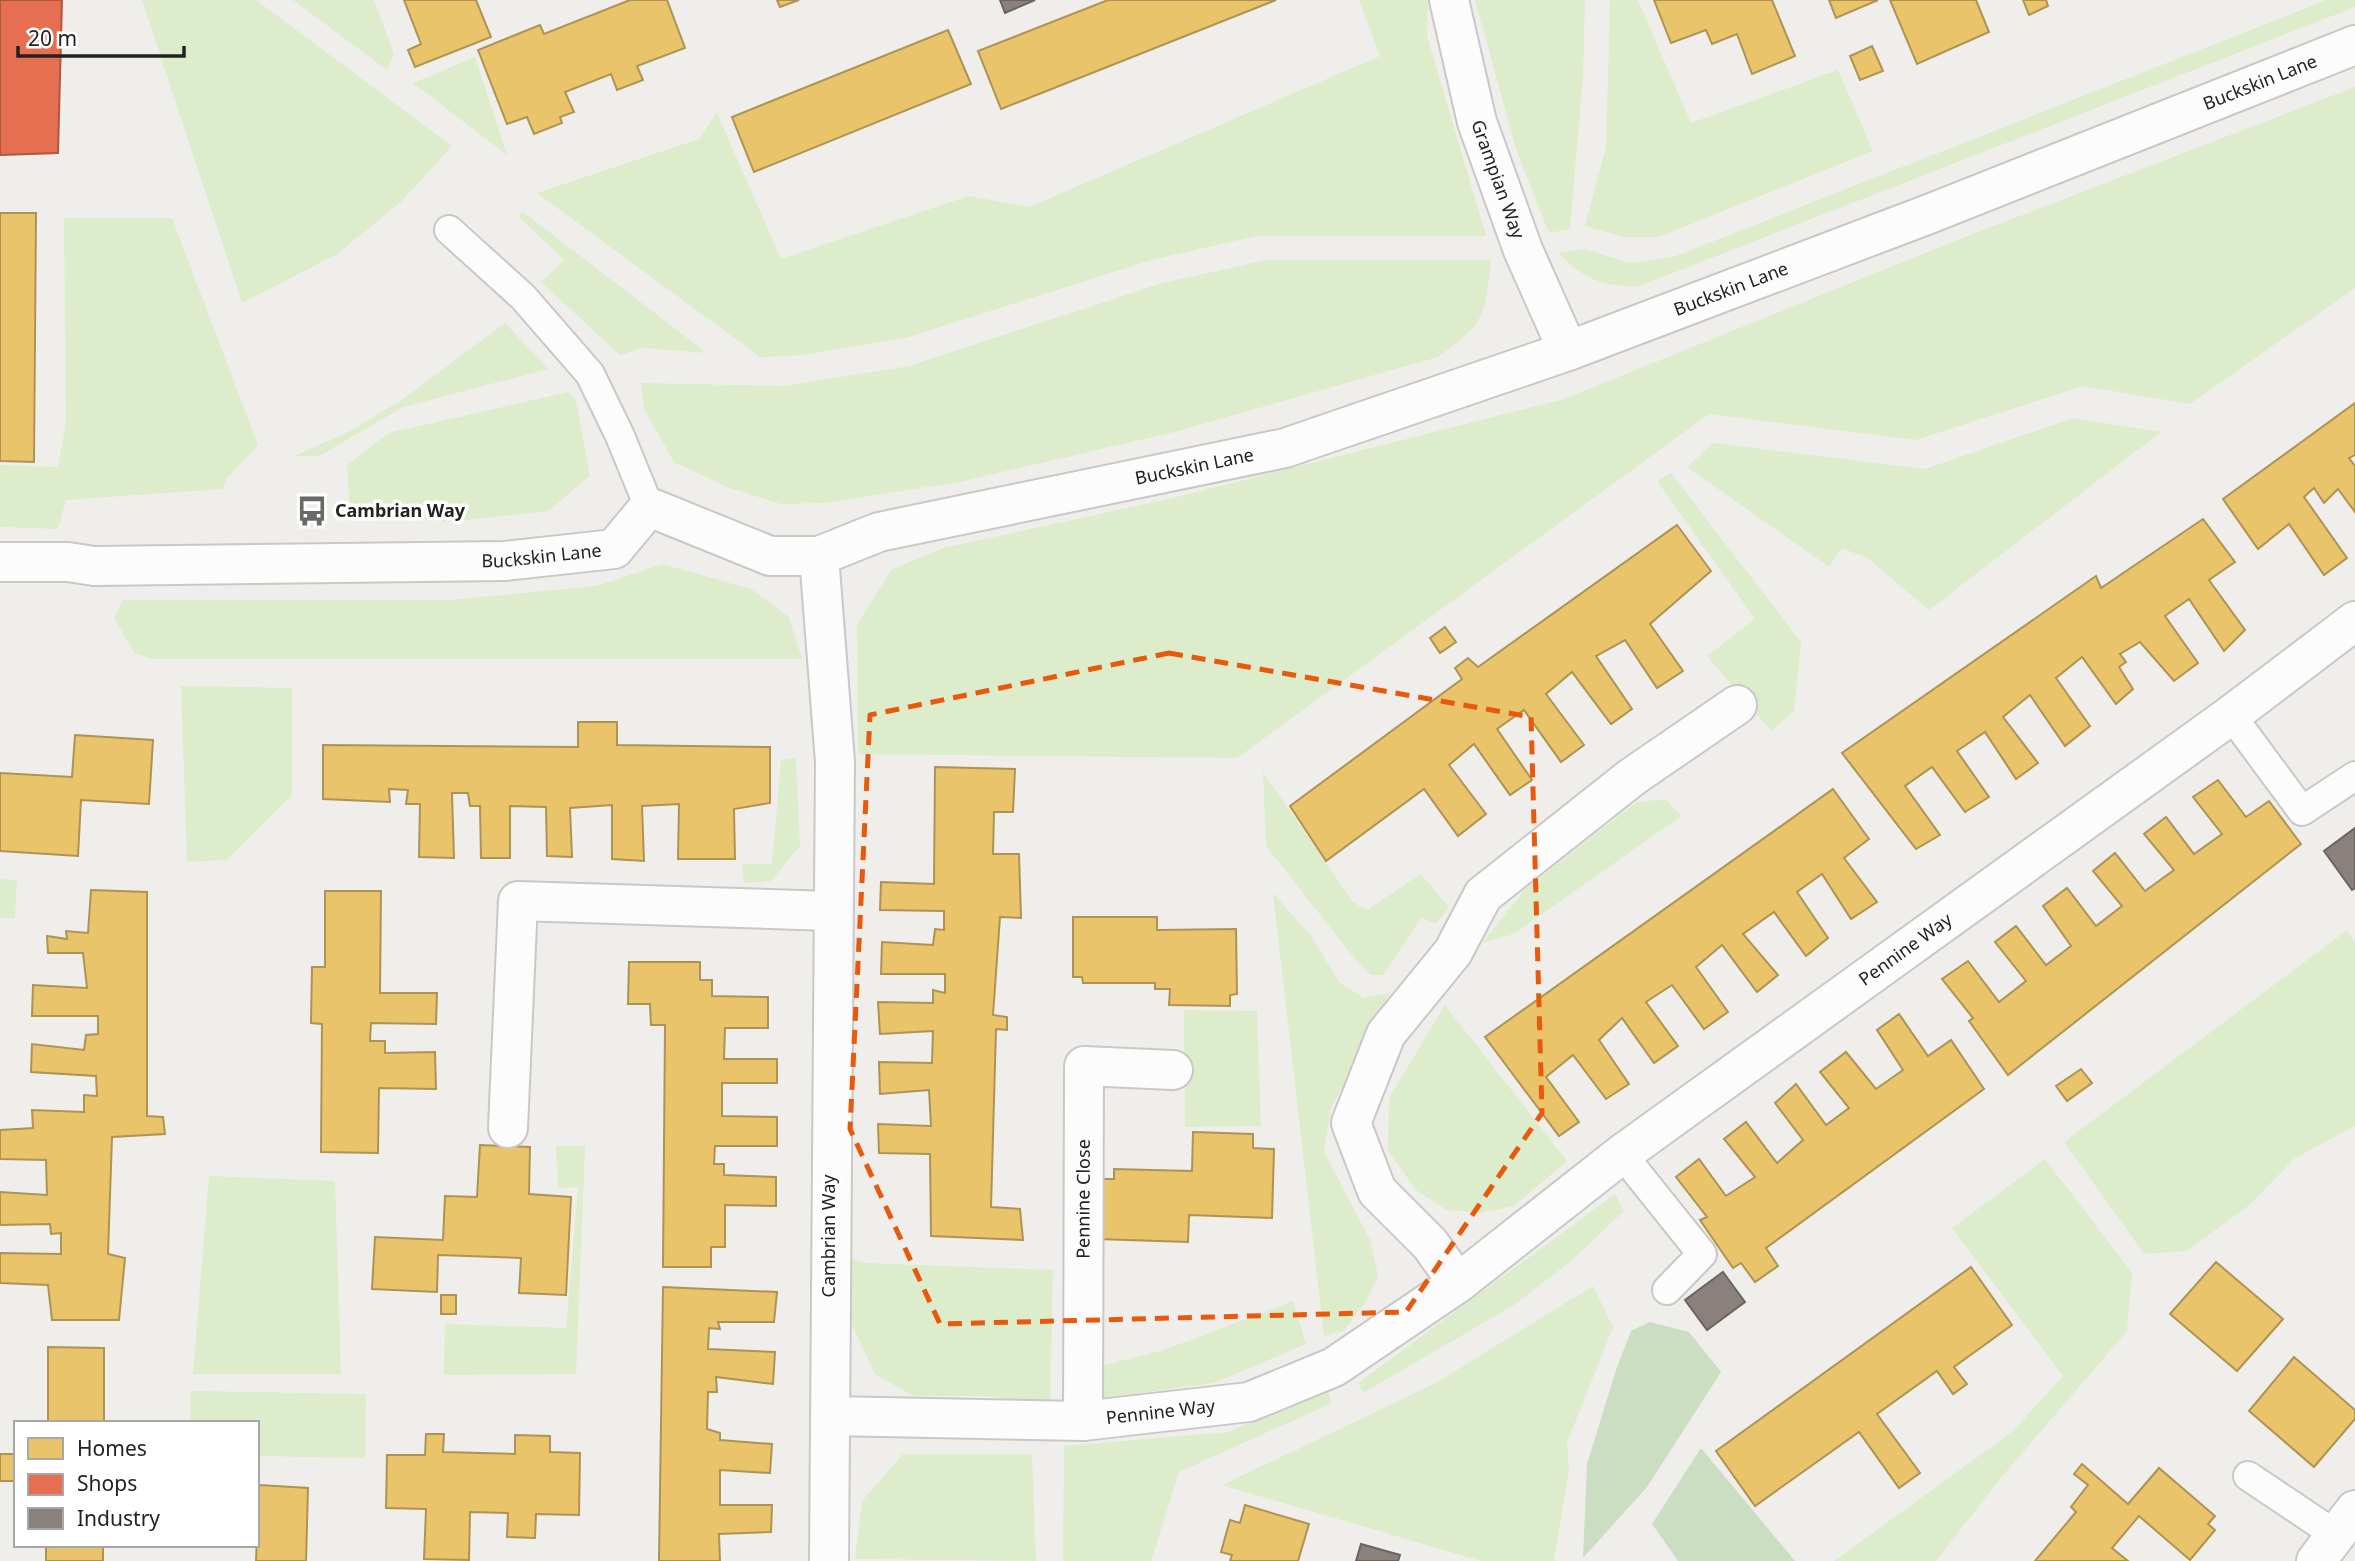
<svg xmlns="http://www.w3.org/2000/svg" width="2355" height="1561" font-family="'Noto Sans',sans-serif">
<style>
.grass{fill:#ddeccb}
.forest{fill:#cbdec1}
.homes{fill:#e9c46a;stroke:#ad9354;stroke-width:2}
.shops{fill:#e76f51;stroke:#ac5843;stroke-width:2}
.industry{fill:#8a817c;stroke:#6b6461;stroke-width:2}
.lines{fill:none;stroke-linecap:round;stroke-linejoin:round}
.service-casing{stroke:#c9c8c7;stroke-width:32}
.minor-casing{stroke:#c9c8c7;stroke-width:42}
.tertiary-casing{stroke:#c9c8c7;stroke-width:42}
.service{stroke:#fdfcfc;stroke-width:28}
.minor{stroke:#fdfcfc;stroke-width:38}
.tertiary{stroke:#fdfcfc;stroke-width:38}
.marked{fill:none;stroke:#e8590c;stroke-width:5;stroke-dasharray:14 9;stroke-linejoin:round}
.labels{text-anchor:middle;stroke-width:7;stroke-linejoin:round;paint-order:stroke}
.street-label{font-size:18px;fill:#222;stroke:#fff}
.poi-label{font-size:18px;font-weight:bold;fill:#222;stroke:#fff;text-anchor:start}
</style>
<rect width="100%" height="100%" fill="#f0eeeb"/>
<g class="grass">
<path d="M 142,0 L 256,0 L 452,146 L 401,202 L 337,254 L 242,303 Z"/>
<path d="M 293,0 L 374,0 L 394,54 L 387,70 Z"/>
<path d="M 1359,0 L 1428,0 L 1427,36 L 1486,236 L 1256,236 L 1151,260 L 909,337 L 803,355 L 760,357 L 537,193 L 699,139 L 717,113 L 781,259 L 969,196 L 1029,207 L 1380,56 Z"/>
<path d="M 1475,0 L 1585,0 L 1583,77 L 1570,229 L 1549,233 L 1517,152 Z"/>
<path d="M 1610,0 L 1638,0 L 1691,123 L 1838,70 L 1873,151 L 1659,237 L 1624,237 L 1585,226 L 1606,147 Z"/>
<path d="M 2327,0 L 2355,0 L 2355,7 L 1637,287 C 1597,285 1586,279 1558,253 L 1585,249 L 1629,263 L 1673,257 Z"/>
<path d="M 475,57 L 507,155 L 413,83 Z"/>
<path d="M 2355,87 L 2355,288 L 2190,404 L 2083,386 L 1916,440 L 1709,414 L 1237,758 L 858,754 L 857,625 L 891,570 L 943,548 L 1173,498 L 1561,400 L 1960,239 Z"/>
<path d="M 523,212 L 707,353 L 642,348 L 620,355 L 541,282 L 564,260 L 518,216 Z"/>
<path d="M 64,218 L 172,218 L 258,445 L 227,478 L 223,489 L 66,500 L 58,529 L 0,527 L 0,465 L 58,467 L 66,421 Z"/>
<path d="M 1267,260 L 1491,260 C 1485,317 1485,323 1438,357 L 1174,432 L 959,482 L 825,503 L 781,504 L 729,488 L 674,462 L 644,409 L 641,383 L 785,386 L 909,366 L 1159,284 Z"/>
<path d="M 505,323 L 548,369 L 403,407 L 319,456 L 294,456 L 348,432 L 403,399 Z"/>
<path d="M 568,392 L 576,401 L 590,476 L 548,511 L 450,522 L 350,510 L 347,465 L 389,433 Z"/>
<path d="M 2073,418 L 2161,432 L 1929,610 L 1869,559 L 1842,548 L 1829,567 L 1687,467 L 1713,443 L 1925,469 Z"/>
<path d="M 1671,473 L 1801,642 L 1794,711 L 1771,731 L 1707,656 L 1755,619 L 1657,481 Z"/>
<path d="M 662,564 L 751,589 L 789,617 L 802,659 L 155,659 L 135,654 L 114,618 L 123,600 L 451,600 L 596,586 Z"/>
<path d="M 181,686 L 292,688 L 292,795 L 227,860 L 187,862 Z"/>
<path d="M 796,758 L 800,846 L 771,881 L 744,883 L 742,864 L 772,864 L 781,760 Z"/>
<path d="M 1263,772 L 1353,902 L 1367,910 L 1421,874 L 1449,907 L 1436,924 L 1421,918 L 1383,975 L 1371,975 L 1350,953 L 1266,846 Z"/>
<path d="M 1666,799 L 1681,816 L 1514,934 L 1482,943 L 1526,888 L 1637,802 Z"/>
<path d="M 0,879 L 17,880 L 15,918 L 0,918 Z"/>
<path d="M 1273,893 L 1311,936 L 1340,983 L 1364,998 L 1390,993 L 1331,1108 L 1324,1152 L 1370,1240 L 1378,1276 L 1366,1301 L 1344,1331 L 1324,1336 Z"/>
<path d="M 2347,930 L 2355,942 L 2355,1126 L 2294,1159 L 2248,1206 L 2187,1251 L 2144,1254 L 2064,1142 Z"/>
<path d="M 1445,1005 L 1567,1161 L 1514,1206 L 1481,1213 L 1447,1210 L 1416,1190 L 1388,1151 L 1389,1098 Z"/>
<path d="M 1184,1010 L 1257,1011 L 1261,1126 L 1185,1127 Z"/>
<path d="M 556,1146 L 585,1146 L 576,1374 L 444,1375 L 445,1324 L 566,1328 L 578,1187 L 558,1188 Z"/>
<path d="M 2045,1159 L 2132,1273 L 2127,1331 L 1999,1480 L 1936,1561 L 1834,1561 L 2012,1432 L 2063,1376 L 1952,1228 Z"/>
<path d="M 209,1176 L 335,1181 L 341,1374 L 193,1374 Z"/>
<path d="M 1615,1194 L 1624,1211 L 1570,1262 L 1514,1305 L 1363,1393 L 1358,1383 Z"/>
<path d="M 852,1259 L 866,1263 L 1053,1270 L 1050,1403 L 985,1396 L 913,1396 L 875,1374 L 851,1323 Z"/>
<path d="M 1593,1286 L 1613,1327 L 1567,1443 L 1569,1470 L 1554,1561 L 1481,1561 L 1222,1485 L 1434,1384 Z"/>
<path d="M 1293,1301 L 1306,1344 L 1214,1383 L 1104,1398 L 1100,1366 L 1164,1350 Z"/>
<path d="M 1327,1389 L 1332,1403 L 1179,1472 L 1151,1561 L 1063,1561 L 1064,1446 L 1228,1432 Z"/>
<path d="M 191,1391 L 366,1394 L 365,1458 L 257,1456 L 257,1423 L 190,1423 Z"/>
<path d="M 903,1454 L 1032,1454 L 1036,1561 L 855,1559 L 862,1501 Z"/>
</g>
<g class="forest">
<path d="M 1650,1322 L 1689,1332 L 1721,1372 L 1647,1487 L 1583,1558 L 1587,1464 L 1616,1370 L 1631,1331 Z"/>
<path d="M 1701,1448 L 1795,1561 L 1678,1561 L 1652,1524 Z"/>
</g>
<g class="homes">
<path d="M 404,0 L 476,0 L 491,37 L 415,67 L 408,50 L 421,44 Z"/>
<path d="M 630,0 L 667,0 L 685,48 L 637,66 L 643,80 L 617,90 L 611,74 L 565,92 L 574,112 L 560,117 L 562,123 L 534,134 L 527,117 L 507,124 L 478,50 L 540,25 L 544,34 Z"/>
<path d="M 777,0 L 799,0 L 780,7 Z"/>
<path d="M 1108,0 L 1276,0 L 1001,109 L 978,51 Z"/>
<path d="M 1654,0 L 1772,0 L 1795,56 L 1752,74 L 1737,34 L 1712,44 L 1706,30 L 1671,43 Z"/>
<path d="M 1829,0 L 1878,0 L 1836,18 Z"/>
<path d="M 1890,0 L 1976,0 L 1989,32 L 1917,64 Z"/>
<path d="M 2023,0 L 2046,0 L 2048,6 L 2029,15 Z"/>
<path d="M 948,30 L 971,84 L 754,172 L 732,117 Z"/>
<path d="M 1872,46 L 1883,71 L 1860,80 L 1850,56 Z"/>
<path d="M 0,213 L 36,213 L 34,462 L 0,461 Z"/>
<path d="M 2355,403 L 2355,455 L 2349,458 L 2355,466 L 2355,512 L 2338,489 L 2324,503 L 2314,488 L 2304,497 L 2347,558 L 2324,575 L 2289,524 L 2258,549 L 2223,499 Z"/>
<path d="M 2203,519 L 2235,562 L 2209,580 L 2245,630 L 2224,651 L 2189,599 L 2165,616 L 2198,663 L 2174,681 L 2140,642 L 2120,654 L 2126,662 L 2119,667 L 2133,689 L 2116,704 L 2082,657 L 2056,678 L 2090,726 L 2065,746 L 2030,695 L 2003,717 L 2038,763 L 2016,779 L 1985,732 L 1957,751 L 1989,797 L 1965,812 L 1932,767 L 1905,786 L 1940,835 L 1916,849 L 1842,753 L 2096,576 L 2101,588 Z"/>
<path d="M 1677,525 L 1711,571 L 1650,624 L 1683,671 L 1657,688 L 1625,640 L 1596,656 L 1632,709 L 1611,724 L 1572,672 L 1546,694 L 1584,745 L 1561,762 L 1524,710 L 1497,729 L 1532,780 L 1510,795 L 1474,744 L 1449,765 L 1486,814 L 1458,836 L 1424,789 L 1326,861 L 1290,806 L 1462,679 L 1455,668 L 1468,658 L 1478,667 Z"/>
<path d="M 1445,627 L 1456,642 L 1440,653 L 1430,638 Z"/>
<path d="M 578,722 L 617,722 L 617,745 L 770,747 L 770,803 L 734,809 L 735,859 L 678,859 L 679,804 L 642,806 L 644,861 L 612,859 L 612,805 L 570,808 L 572,857 L 547,856 L 546,807 L 510,806 L 510,858 L 481,858 L 480,806 L 470,806 L 468,793 L 452,793 L 454,858 L 419,857 L 420,804 L 406,804 L 408,790 L 389,789 L 390,802 L 323,799 L 323,745 L 578,747 Z"/>
<path d="M 75,735 L 153,740 L 149,804 L 81,800 L 78,856 L 0,851 L 0,773 L 72,777 Z"/>
<path d="M 935,767 L 1015,769 L 1013,812 L 994,812 L 993,854 L 1019,854 L 1021,918 L 1000,917 L 993,1015 L 1007,1017 L 1007,1030 L 996,1029 L 991,1207 L 1020,1209 L 1023,1240 L 931,1236 L 930,1154 L 879,1153 L 878,1124 L 931,1126 L 929,1090 L 880,1094 L 879,1062 L 932,1063 L 933,1031 L 880,1034 L 878,1002 L 933,1003 L 933,990 L 945,993 L 945,974 L 881,974 L 882,942 L 933,945 L 935,929 L 944,930 L 944,911 L 880,910 L 881,882 L 934,884 Z"/>
<path d="M 2218,780 L 2246,817 L 2269,801 L 2301,844 L 2008,1075 L 1969,1021 L 1973,1018 L 1942,979 L 1968,961 L 1999,1002 L 2026,981 L 1995,942 L 2016,926 L 2046,965 L 2071,946 L 2043,906 L 2067,888 L 2096,926 L 2122,906 L 2093,871 L 2115,853 L 2145,891 L 2174,870 L 2144,834 L 2166,817 L 2194,854 L 2222,834 L 2193,797 Z"/>
<path d="M 1833,789 L 1869,839 L 1844,858 L 1877,902 L 1851,919 L 1822,874 L 1797,892 L 1828,938 L 1806,956 L 1774,912 L 1743,934 L 1778,975 L 1757,992 L 1722,945 L 1696,967 L 1728,1012 L 1704,1029 L 1672,985 L 1646,1002 L 1678,1046 L 1654,1063 L 1622,1018 L 1599,1040 L 1629,1084 L 1606,1099 L 1573,1055 L 1546,1077 L 1579,1122 L 1559,1136 L 1485,1037 Z"/>
<path d="M 91,890 L 147,892 L 147,1116 L 163,1117 L 165,1134 L 112,1137 L 108,1254 L 125,1258 L 119,1320 L 52,1320 L 48,1285 L 0,1283 L 0,1253 L 61,1254 L 61,1233 L 51,1234 L 50,1224 L 0,1225 L 0,1192 L 47,1195 L 46,1160 L 0,1159 L 0,1130 L 33,1128 L 32,1110 L 84,1112 L 84,1095 L 97,1096 L 96,1076 L 31,1072 L 32,1044 L 84,1050 L 86,1035 L 98,1034 L 98,1016 L 32,1016 L 33,985 L 87,988 L 83,953 L 48,953 L 47,936 L 67,939 L 66,931 L 88,933 Z"/>
<path d="M 325,891 L 381,891 L 380,993 L 437,993 L 436,1024 L 371,1023 L 370,1041 L 385,1041 L 385,1053 L 435,1052 L 436,1089 L 379,1088 L 378,1153 L 321,1152 L 322,1024 L 311,1023 L 312,967 L 325,967 Z"/>
<path d="M 1073,917 L 1157,917 L 1157,930 L 1236,929 L 1237,994 L 1230,995 L 1230,1006 L 1169,1005 L 1170,989 L 1155,989 L 1155,983 L 1083,983 L 1082,977 L 1073,977 Z"/>
<path d="M 629,962 L 700,962 L 700,980 L 712,980 L 712,996 L 768,997 L 768,1028 L 725,1028 L 724,1059 L 777,1059 L 777,1083 L 722,1083 L 722,1116 L 777,1117 L 777,1146 L 715,1146 L 714,1164 L 724,1164 L 724,1175 L 776,1177 L 776,1206 L 725,1205 L 725,1247 L 711,1247 L 711,1267 L 663,1267 L 665,1025 L 651,1025 L 650,1004 L 628,1004 Z"/>
<path d="M 1899,1014 L 1928,1056 L 1951,1040 L 1984,1089 L 1766,1248 L 1778,1266 L 1755,1282 L 1741,1263 L 1733,1268 L 1700,1220 L 1707,1217 L 1676,1177 L 1699,1159 L 1726,1196 L 1755,1177 L 1724,1139 L 1746,1122 L 1777,1163 L 1803,1140 L 1775,1103 L 1796,1084 L 1826,1125 L 1849,1108 L 1820,1072 L 1846,1052 L 1876,1089 L 1903,1070 L 1877,1030 Z"/>
<path d="M 2081,1069 L 2092,1083 L 2067,1101 L 2056,1086 Z"/>
<path d="M 1193,1132 L 1253,1134 L 1253,1148 L 1274,1149 L 1272,1218 L 1189,1215 L 1188,1242 L 1097,1239 L 1099,1179 L 1114,1179 L 1114,1169 L 1192,1171 Z"/>
<path d="M 480,1145 L 530,1147 L 529,1194 L 571,1197 L 566,1295 L 519,1293 L 521,1258 L 438,1255 L 437,1292 L 372,1289 L 375,1237 L 443,1240 L 445,1196 L 477,1197 Z"/>
<path d="M 2216,1262 L 2283,1319 L 2237,1371 L 2170,1314 Z"/>
<path d="M 1971,1267 L 2012,1325 L 1954,1367 L 1967,1384 L 1953,1394 L 1937,1371 L 1877,1414 L 1920,1473 L 1899,1488 L 1859,1432 L 1755,1506 L 1716,1451 Z"/>
<path d="M 663,1287 L 777,1292 L 774,1322 L 718,1322 L 720,1329 L 709,1328 L 708,1349 L 775,1352 L 773,1384 L 716,1377 L 717,1392 L 708,1392 L 707,1429 L 720,1433 L 720,1440 L 772,1444 L 770,1473 L 720,1470 L 720,1505 L 772,1505 L 771,1532 L 719,1534 L 720,1561 L 659,1561 Z"/>
<rect x="441" y="1295" width="15" height="19"/>
<path d="M 48,1347 L 104,1348 L 104,1423 L 48,1423 Z"/>
<path d="M 2294,1357 L 2355,1410 L 2355,1419 L 2314,1467 L 2249,1411 Z"/>
<path d="M 426,1434 L 444,1434 L 443,1452 L 515,1454 L 515,1435 L 550,1436 L 550,1452 L 580,1453 L 579,1515 L 536,1514 L 535,1538 L 507,1537 L 508,1513 L 470,1512 L 469,1560 L 424,1559 L 426,1509 L 386,1508 L 387,1455 L 425,1455 Z"/>
<rect x="0" y="1454" width="16" height="27"/>
<path d="M 2082,1464 L 2128,1504 L 2159,1468 L 2215,1516 L 2208,1524 L 2215,1530 L 2190,1560 L 2139,1516 L 2112,1548 L 2128,1561 L 2035,1561 L 2076,1512 L 2071,1507 L 2088,1485 L 2074,1474 Z"/>
<path d="M 259,1485 L 308,1488 L 306,1561 L 256,1561 Z"/>
<path d="M 1245,1505 L 1309,1524 L 1298,1561 L 1230,1561 L 1232,1555 L 1221,1552 L 1230,1520 L 1240,1523 Z"/>
<rect x="46" y="1545" width="57" height="16"/>
</g>
<path class="shops" d="M 0,0 L 62,0 L 58,153 L 0,155 Z"/>
<g class="industry">
<path d="M 1000,0 L 1035,0 L 1005,13 Z"/>
<path d="M 2355,828 L 2355,888 L 2352,890 L 2324,851 Z"/>
<path d="M 1723,1272 L 1745,1302 L 1707,1330 L 1685,1300 Z"/>
<path d="M 1361,1544 L 1400,1555 L 1398,1561 L 1356,1561 Z"/>
</g>
<g class="lines">
<g class="service-casing">
<g id="service">
<path d="M 449,230 L 523,297 L 590,374 L 620,436 L 649,507"/>
<path d="M 2231,715 L 2302,811 L 2355,776"/>
<path d="M 1622,1154 L 1702,1254 L 1667,1290"/>
<path d="M 2248,1476 L 2336,1535"/>
</g>
</g>
<g class="minor-casing">
<g id="minor">
<path id="s1" d="M 1449,0 L 1477,122 L 1523,250 L 1568,351"/>
<path d="M 819,556 L 835,762 L 829,1561"/>
<path d="M 508,1128 L 518,901 L 831,911"/>
<path d="M 1458,1283 L 1430,1244 L 1377,1191 L 1351,1123 L 1386,1034 L 1453,952 L 1483,895 L 1632,777 L 1737,705"/>
<path id="s2" d="M 830,1416 L 1083,1421 L 1249,1402 L 1334,1367 L 1458,1283 L 1622,1154 L 2231,715 L 2355,621"/>
<path id="s3" d="M 1083,1421 L 1084,1066 L 1173,1070"/>
<path d="M 2316,1561 L 2355,1510"/>
</g>
</g>
<g class="tertiary-casing">
<g id="tertiary">
<path id="s4" d="M 0,562 L 68,562 L 94,566 L 505,561 L 614,549 L 649,507 L 770,556 L 819,556 L 879,532 L 1285,448 L 1568,351 L 1929,214 L 2355,45"/>
</g>
</g>
<use href="#service" class="service"/>
<use href="#minor" class="minor"/>
<use href="#tertiary" class="tertiary"/>
</g>
<path class="marked" d="M 1169,653 L 1531,717 L 1542,1113 L 1406,1312 L 940,1324 L 850,1129 L 870,715 Z"/>
<defs>
<g id="bus-bare" transform="scale(2.415)"><path d="M-5-6H5V4H4V6H2V4H-2V6H-4V4H-5ZM-3.5-4V0h7V-4ZM-3.5 1.2v1.5H-2V1.2ZM2 1.2v1.5H3.5V1.2Z" fill="#6a6968" stroke="#fff" stroke-width="2.5" paint-order="stroke"/></g>
</defs>
<g fill-rule="evenodd">
<use href="#bus-bare" x="312" y="511"/>
</g>
<g class="labels">
<g class="street-label">
<text dy="6" stroke="none"><textPath href="#s4" startOffset="2370">Buckskin Lane</textPath></text>
<text dy="6" stroke="none"><textPath href="#s1" startOffset="186">Grampian Way</textPath></text>
<text dy="6" stroke="none"><textPath href="#s4" startOffset="1802">Buckskin Lane</textPath></text>
<text dy="6" stroke="none"><textPath href="#s4" startOffset="1236">Buckskin Lane</textPath></text>
<text dy="6" stroke="none"><textPath href="#s4" startOffset="542">Buckskin Lane</textPath></text>
<text dy="6" stroke="none"><textPath href="#s2" startOffset="1220">Pennine Way</textPath></text>
<text dy="6" stroke="none"><textPath href="#s3" startOffset="222">Pennine Close</textPath></text>
<text transform="translate(829 1236) rotate(-90)" y="6">Cambrian Way</text>
<text dy="6" stroke="none"><textPath href="#s2" startOffset="331">Pennine Way</textPath></text>
</g>
<g class="poi-label">
<text x="335" y="517">Cambrian Way</text>
</g>
</g>
<rect x="14" y="1421" width="245" height="126" fill="#ffffff" stroke="#a7a7a7" stroke-width="2"/>
<rect x="28" y="1438" width="35" height="21" fill="#e9c46a" stroke="#a7a7a7" stroke-width="2"/>
<text x="77" y="1456" font-size="21" fill="#222222">Homes</text>
<rect x="28" y="1474" width="35" height="21" fill="#e76f51" stroke="#a7a7a7" stroke-width="2"/>
<text x="77" y="1491" font-size="21" fill="#222222">Shops</text>
<rect x="28" y="1508" width="35" height="21" fill="#8a817c" stroke="#a7a7a7" stroke-width="2"/>
<text x="77" y="1526" font-size="21" fill="#222222">Industry</text>
<path d="M18 46v10h166v-10" fill="none" stroke="#222222" stroke-width="3.5"/>
<text x="28" y="46" font-size="21" fill="#222222" stroke="#ffffff" stroke-width="5" paint-order="stroke">20 m</text>
</svg>
